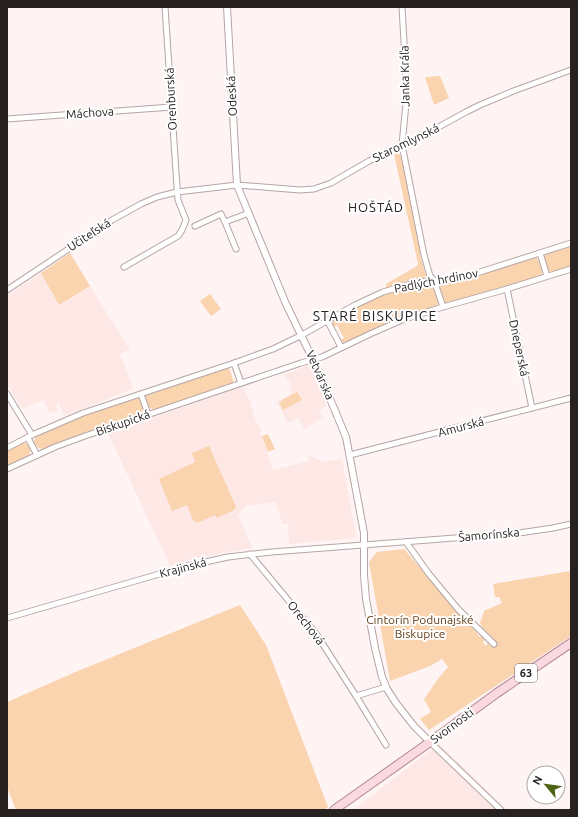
<svg xmlns="http://www.w3.org/2000/svg" width="578" height="817" font-family="Ubuntu,sans-serif">
<style>
.built{fill:#fde8e6}
.green{fill:#fad3af}
.lines{fill:none;stroke-linecap:round;stroke-linejoin:round}
.minor-casing{stroke:#b5a5a4;stroke-width:7}
.tertiary-casing{stroke:#b5a5a4;stroke-width:8}
.primary-casing{stroke:#b08891;stroke-width:10}
.minor{stroke:#fff;stroke-width:5}
.tertiary{stroke:#fff;stroke-width:6}
.primary{stroke:#fbd9e1;stroke-width:8}
.labels{text-anchor:middle;stroke-width:4;stroke-linejoin:round;paint-order:stroke}
.shield{fill:#fff;stroke:#686464;stroke-width:1}
.shield-label{font-size:11px;font-weight:bold;fill:#272121}
.street-label{font-size:12px;fill:#272121;stroke:#fff}
.park-label{font-size:12px;fill:#64401a;stroke:#fff}
.neighbourhood-label{font-size:13px;letter-spacing:1px;fill:#272121;stroke:#fff}
.quarter-label{font-size:14px;letter-spacing:1px;fill:#272121;stroke:#fff}
</style>
<rect width="100%" height="100%" fill="#fff4f4"/>
<g class="built">
<path d="M 41,273 L 59,305 L 90,286 L 130,350 L 120,354 L 133,389 L 64,416 L 59,403 L 56,404 L 58,410 L 50,413 L 50,414 L 44,400 L 22,409 L 7,384 L 7,296 Z"/>
<path d="M 308,365 L 311,367 L 326,403 L 326,406 L 319,410 L 323,417 L 303,430 L 303,426 L 298,418 L 288,423 L 277,402 L 291,394 L 290,383 L 284,374 L 290,373 Z"/>
<path d="M 243,387 L 250,401 L 256,423 L 258,423 L 273,470 L 309,461 L 308,455 L 324,462 L 342,459 L 356,536 L 354,538 L 289,544 L 288,524 L 283,524 L 275,502 L 246,506 L 238,515 L 252,548 L 191,559 L 170,566 L 108,433 Z"/>
<path d="M 439,744 L 507,810 L 353,810 Z"/>
</g>
<g class="green">
<path d="M 440,76 L 449,98 L 434,105 L 425,77 Z"/>
<path d="M 398,152 L 401,157 L 421,254 L 420,255 L 426,276 L 423,278 L 403,282 L 386,288 L 386,284 L 417,266 L 418,264 L 394,154 Z"/>
<path d="M 571,245 L 571,266 L 551,272 L 548,271 L 544,257 L 545,255 L 547,253 Z"/>
<path d="M 70,253 L 90,286 L 59,305 L 41,273 Z"/>
<path d="M 533,258 L 537,258 C 541,262 545,271 540,276 L 449,303 L 445,303 L 443,301 L 439,287 L 440,285 L 442,282 L 471,277 Z"/>
<path d="M 428,283 L 432,285 L 437,297 L 438,304 L 436,307 L 396,320 L 345,342 L 342,342 L 340,340 L 344,338 L 337,325 L 334,327 L 332,324 L 333,321 L 335,319 C 345,314 355,307 365,302 C 385,292 407,287 428,283 Z"/>
<path d="M 210,294 L 221,309 L 211,316 L 200,301 Z"/>
<path d="M 229,367 L 234,383 L 153,410 C 148,407 144,400 146,395 Z"/>
<path d="M 297,392 L 302,400 L 283,410 L 279,402 Z"/>
<path d="M 136,398 L 139,398 C 142,402 145,410 141,414 L 97,428 L 43,449 C 38,449 36,446 34,442 L 35,438 L 37,435 L 86,414 Z"/>
<path d="M 268,434 L 275,449 L 268,452 L 262,436 Z"/>
<path d="M 23,442 C 29,444 31,447 30,453 L 29,455 L 7,466 L 7,451 Z"/>
<path d="M 209,446 L 236,507 L 234,510 L 217,518 L 215,515 L 197,523 L 193,520 L 187,505 L 172,511 L 159,479 L 195,462 L 192,453 Z"/>
<path d="M 404,549 L 480,637 L 481,636 L 485,640 L 483,642 L 485,646 L 488,643 L 492,647 L 480,623 L 484,611 L 502,603 L 499,597 L 495,597 L 493,584 L 571,571 L 571,636 L 429,730 L 420,719 L 431,712 L 424,699 L 438,679 L 448,667 L 442,659 L 430,666 L 390,681 L 369,562 L 377,552 Z"/>
<path d="M 240,605 L 266,645 L 328,807 L 324,810 L 16,810 L 7,787 L 7,702 L 78,671 Z"/>
</g>
<g class="lines">
<g class="minor-casing">
<g id="minor">
<path d="M 402,7 L 407,93 L 402,145 L 424,255 L 430,276 L 434,280 L 443,307"/>
<path d="M 7,119 L 172,107"/>
<path d="M 195,226 L 221,214 L 225,222"/>
<path d="M 236,249 L 225,222 L 249,213"/>
<path d="M 540,253 L 547,276"/>
<path d="M 124,267 L 178,236 L 182,230 L 186,220 L 178,200 L 177,187 L 165,7"/>
<path d="M 507,289 L 532,408"/>
<path d="M 7,290 L 112,220 L 141,204 L 157,197 L 177,192 L 237,185 L 300,190 L 314,189 L 331,183 L 369,161 L 435,129 L 466,112 L 480,105 L 516,90 L 571,70"/>
<path d="M 327,320 L 341,347"/>
<path d="M 234,363 L 241,383"/>
<path d="M 7,394 L 32,435"/>
<path d="M 141,394 L 148,414"/>
<path d="M 28,438 L 37,455"/>
<path d="M 7,448 L 32,435 L 83,413 L 234,363 L 273,349 L 302,335 L 355,305 L 383,292 L 417,282 L 453,279 L 477,273 L 571,243"/>
<path d="M 350,455 L 571,398"/>
<path d="M 7,469 L 55,447 L 85,436 L 301,363 L 322,357 L 370,334 L 402,320 L 443,307 L 507,289 L 571,269"/>
<path d="M 406,542 L 429,574 L 458,609 L 494,644"/>
<path d="M 250,554 L 317,635 L 356,696 L 386,745"/>
<path d="M 7,618 L 187,566 L 228,557 L 272,552 L 519,533 L 553,528 L 571,524"/>
<path d="M 356,696 L 386,687"/>
<path d="M 430,742 L 501,810"/>
</g>
</g>
<g class="tertiary-casing">
<path id="tertiary" d="M 227,7 L 237,185 L 286,304 L 318,370 L 346,437 L 364,533 L 364,575 L 366,599 L 375,648 L 382,677 L 387,689 L 396,703 L 414,726 L 430,742"/>
</g>
<g class="primary-casing">
<path id="primary" d="M 334,810 L 430,742 L 497,693 L 571,643"/>
</g>
<use href="#minor" class="minor"/>
<use href="#tertiary" class="tertiary"/>
<use href="#primary" class="primary"/>
</g>
<g class="labels">
<rect class="shield" x="515" y="664" width="22" height="18" rx="3"/>
<g class="shield-label">
<text x="526" y="677">63</text>
</g>
<g class="street-label">
<text transform="translate(405 76) rotate(-91)" y="4">Janka Kráľa</text>
<text transform="translate(232 96) rotate(-93)" y="4">Odeská</text>
<text transform="translate(171 99) rotate(-93)" y="4">Orenburská</text>
<text transform="translate(90 113) rotate(-4)" y="4">Máchova</text>
<text transform="translate(406 143) rotate(-26)" y="4">Staromlynská</text>
<text transform="translate(89 235) rotate(-33)" y="4">Učiteľská</text>
<text transform="translate(436 281) rotate(-11)" y="4">Padlých hrdinov</text>
<text transform="translate(519 348) rotate(78)" y="4">Dneperská</text>
<text transform="translate(320 375) rotate(66)" y="4">Vetvárska</text>
<text transform="translate(123 423) rotate(-19)" y="4">Biskupická</text>
<text transform="translate(461 427) rotate(-15)" y="4">Amurská</text>
<text transform="translate(489 535) rotate(-5)" y="4">Šamorínska</text>
<text transform="translate(183 568) rotate(-15)" y="4">Krajinská</text>
<text transform="translate(306 623) rotate(52)" y="4">Orechová</text>
<text transform="translate(452 726) rotate(-37)" y="4">Svornosti</text>
</g>
<g class="park-label">
<text x="420" y="624">Cintorín Podunajské<tspan x="420" dy="14">Biskupice</tspan></text>
</g>
<g class="neighbourhood-label">
<text x="376" y="212">HOŠTÁD</text>
</g>
<g class="quarter-label">
<text x="375" y="321">STARÉ BISKUPICE</text>
</g>
</g>
<rect width="578" height="817" fill="none" stroke="#272121" stroke-width="16"/>
<g transform="translate(546 785) rotate(299)"><circle r="19" fill="#ffffff" stroke="#a9a6a6"/>
<path d="M0-3L7 15L0 10L-7 15Z" fill="#4b6313"/>
<text y="-6" font-size="11" font-weight="bold" text-anchor="middle" fill="#272121">N</text>
</g>
</svg>
